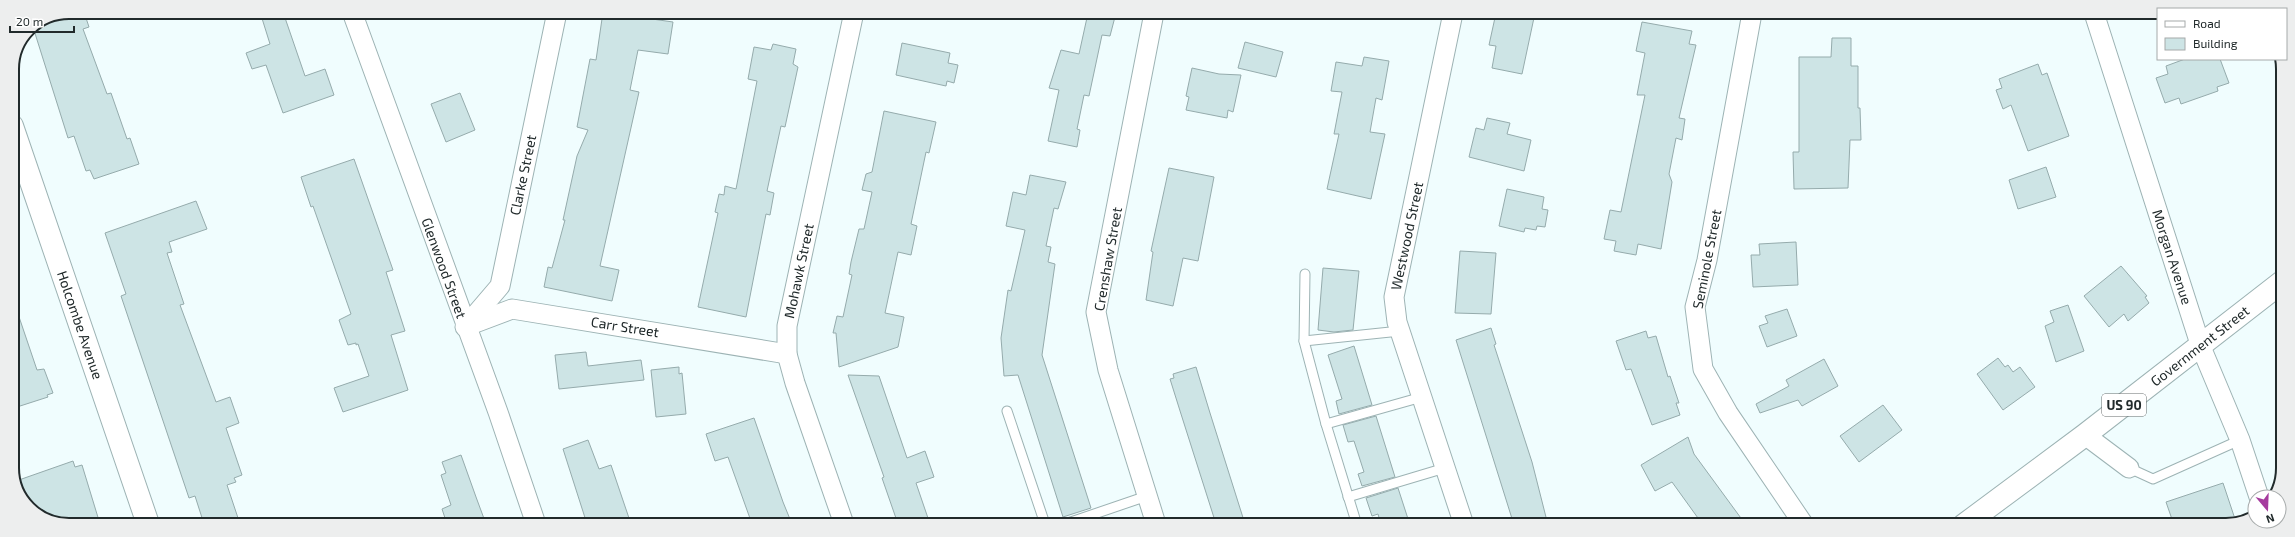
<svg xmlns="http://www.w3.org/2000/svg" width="2295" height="537" font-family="'Exo 2',sans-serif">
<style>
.building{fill:#cde4e5;stroke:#95abac}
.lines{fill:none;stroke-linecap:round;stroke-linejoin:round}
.service-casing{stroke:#9db3b4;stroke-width:11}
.minor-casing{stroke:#9db3b4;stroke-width:21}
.tertiary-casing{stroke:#9db3b4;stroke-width:24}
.primary-casing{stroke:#9db3b4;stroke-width:24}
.service{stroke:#fff;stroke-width:9}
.minor{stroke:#fff;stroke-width:19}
.tertiary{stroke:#fff;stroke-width:22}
.primary{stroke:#fff;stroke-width:22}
.labels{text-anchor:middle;stroke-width:3.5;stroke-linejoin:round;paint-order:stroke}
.shield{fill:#fff;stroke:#646a6b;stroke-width:1}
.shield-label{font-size:13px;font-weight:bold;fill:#212a2b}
.street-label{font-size:14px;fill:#212a2b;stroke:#fff}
.rim{fill:none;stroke:#212a2b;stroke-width:2}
</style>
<rect width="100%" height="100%" fill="#f0fdfe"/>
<g class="building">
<path d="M 69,12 L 84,12 L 89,27 L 83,29 L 107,94 L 111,93 L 127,139 L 130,138 L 139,164 L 94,179 L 90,170 L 86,171 L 74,136 L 68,138 L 33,27 Z"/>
<path d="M 260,12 L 283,12 L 305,76 L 325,69 L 334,95 L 283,113 L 266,65 L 252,69 L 246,53 L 270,44 Z"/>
<path d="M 603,12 L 673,22 L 668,54 L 638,50 L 630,90 L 639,92 L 600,266 L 619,270 L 612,301 L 544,287 L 548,267 L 552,268 L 565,220 L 563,220 L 577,156 L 588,130 L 577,127 L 590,59 L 596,60 Z"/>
<path d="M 1088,13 L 1116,13 L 1110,36 L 1102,35 L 1089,96 L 1084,95 L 1077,129 L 1080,130 L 1077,147 L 1048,141 L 1059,90 L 1049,88 L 1061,50 L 1079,54 Z"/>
<path d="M 1496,13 L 1535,13 L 1522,74 L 1492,68 L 1496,46 L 1489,45 Z"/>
<path d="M 1642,22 L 1692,31 L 1689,44 L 1696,45 L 1679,118 L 1685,119 L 1682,140 L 1676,138 L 1669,174 L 1672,182 L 1661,249 L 1638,244 L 1636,255 L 1614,251 L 1616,241 L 1604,239 L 1610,210 L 1621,212 L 1645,95 L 1637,95 L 1645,53 L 1636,51 Z"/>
<path d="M 1832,38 L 1851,38 L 1851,66 L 1858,66 L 1858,108 L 1860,108 L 1861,140 L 1850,140 L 1848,188 L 1794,189 L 1793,152 L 1799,152 L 1799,57 L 1831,57 Z"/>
<path d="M 1245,42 L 1283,52 L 1276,77 L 1238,68 Z"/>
<path d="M 902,43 L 950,53 L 948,63 L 958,65 L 954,83 L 947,81 L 946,86 L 896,75 Z"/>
<path d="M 773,44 L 796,49 L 793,64 L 798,67 L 785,127 L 781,126 L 773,163 L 767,191 L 774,193 L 770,215 L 766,214 L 746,317 L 698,307 L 718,213 L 715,212 L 719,194 L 724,195 L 725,186 L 736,189 L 757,81 L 748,79 L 754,47 L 771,50 Z"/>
<path d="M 1364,57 L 1389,61 L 1382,100 L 1376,98 L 1370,132 L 1385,134 L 1371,199 L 1327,189 L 1339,134 L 1334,134 L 1342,92 L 1331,91 L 1336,62 L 1362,66 Z"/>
<path d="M 2185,59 L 2220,59 L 2229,83 L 2217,87 L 2218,91 L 2181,104 L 2179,98 L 2165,103 L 2156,78 L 2168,74 L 2166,66 Z"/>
<path d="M 2038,64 L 2042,75 L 2047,73 L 2069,136 L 2028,151 L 2011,105 L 2003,109 L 1996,90 L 2002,88 L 1999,79 Z"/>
<path d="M 1192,68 L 1219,74 L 1241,75 L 1233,112 L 1228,110 L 1227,118 L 1186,110 L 1189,97 L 1186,96 Z"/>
<path d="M 460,93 L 475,130 L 446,142 L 431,104 Z"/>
<path d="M 884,111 L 936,122 L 929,153 L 926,152 L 911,224 L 917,226 L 911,255 L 898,252 L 885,313 L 904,317 L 898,347 L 839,367 L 836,333 L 833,333 L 837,316 L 843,317 L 852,275 L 849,274 L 851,262 L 859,229 L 864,229 L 872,192 L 862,190 L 866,174 L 872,172 Z"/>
<path d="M 1487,118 L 1510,123 L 1507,134 L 1531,140 L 1524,171 L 1469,157 L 1476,128 L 1484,130 Z"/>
<path d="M 354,159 L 393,270 L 386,272 L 405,331 L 391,335 L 408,390 L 343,412 L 334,388 L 369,376 L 358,344 L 356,345 L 356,343 L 348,345 L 339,320 L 351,314 L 313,206 L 311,207 L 301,177 Z"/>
<path d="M 2046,167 L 2056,197 L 2018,209 L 2009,180 Z"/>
<path d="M 1169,168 L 1214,177 L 1198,261 L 1183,258 L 1173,306 L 1146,300 L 1153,252 L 1151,251 Z"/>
<path d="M 1030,175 L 1066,182 L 1058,209 L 1054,208 L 1046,246 L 1051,247 L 1048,262 L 1055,264 L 1042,355 L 1091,508 L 1063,517 L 1018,375 L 1004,376 L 1001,338 L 1008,290 L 1011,291 L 1025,230 L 1006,226 L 1013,192 L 1026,195 Z"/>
<path d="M 1507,189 L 1544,197 L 1542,209 L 1548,210 L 1545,227 L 1537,226 L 1536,230 L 1525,228 L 1524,232 L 1499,226 Z"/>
<path d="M 196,201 L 207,229 L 169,242 L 172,252 L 167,253 L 184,304 L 180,305 L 216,402 L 230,397 L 239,423 L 226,428 L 242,475 L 234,478 L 236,482 L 227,485 L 240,524 L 204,524 L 195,496 L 189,498 L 121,296 L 126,294 L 105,233 Z"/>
<path d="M 1796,242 L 1798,285 L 1753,287 L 1751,255 L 1760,255 L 1759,244 Z"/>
<path d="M 1460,251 L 1496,253 L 1491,314 L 1455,313 Z"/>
<path d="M 2121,266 L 2147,296 L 2145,297 L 2149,303 L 2128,321 L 2124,314 L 2109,327 L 2084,296 Z"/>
<path d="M 1323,268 L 1359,271 L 1353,330 L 1334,332 L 1318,330 Z"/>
<path d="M 12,305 L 15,305 L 37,370 L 44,369 L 53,393 L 47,395 L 48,397 L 17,407 L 12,393 Z"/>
<path d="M 2068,305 L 2084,351 L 2056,362 L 2045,326 L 2054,322 L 2050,311 Z"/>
<path d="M 1787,309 L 1797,336 L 1767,347 L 1759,326 L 1768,323 L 1765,316 Z"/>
<path d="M 1491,328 L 1496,344 L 1494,345 L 1532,462 L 1548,525 L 1514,525 L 1456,340 Z"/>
<path d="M 1646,331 L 1648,338 L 1656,336 L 1668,377 L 1670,376 L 1679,403 L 1676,403 L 1680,415 L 1652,425 L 1631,369 L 1626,370 L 1616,341 Z"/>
<path d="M 1354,346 L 1372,405 L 1339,414 L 1336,401 L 1342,399 L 1328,355 Z"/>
<path d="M 586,352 L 588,366 L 641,360 L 644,380 L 559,389 L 555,355 Z"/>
<path d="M 1998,358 L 2005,367 L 2008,365 L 2013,372 L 2020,367 L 2035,387 L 2003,410 L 1977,374 Z"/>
<path d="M 1824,359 L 1838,386 L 1802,406 L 1798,400 L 1760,413 L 1756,404 L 1789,386 L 1786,380 Z"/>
<path d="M 679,367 L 679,374 L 682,373 L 686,414 L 656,417 L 651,370 Z"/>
<path d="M 1196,367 L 1210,413 L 1245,524 L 1216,524 L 1181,414 L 1170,379 L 1174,378 L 1173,374 Z"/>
<path d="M 848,375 L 879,376 L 907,458 L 925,451 L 934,477 L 916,483 L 930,524 L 898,524 L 882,478 L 884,477 Z"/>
<path d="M 1883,405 L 1902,430 L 1859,462 L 1840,436 Z"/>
<path d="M 1376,416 L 1395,477 L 1362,486 L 1358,474 L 1364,472 L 1354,441 L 1348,442 L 1343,425 Z"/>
<path d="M 754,418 L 783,502 L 792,524 L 752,524 L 728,457 L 715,461 L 706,434 Z"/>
<path d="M 1688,437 L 1694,454 L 1746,525 L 1703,525 L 1672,482 L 1655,491 L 1641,465 Z"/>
<path d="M 588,440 L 599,469 L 611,465 L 631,524 L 587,524 L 563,449 Z"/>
<path d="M 461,455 L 476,497 L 486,524 L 447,524 L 442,509 L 451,505 L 441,475 L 446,473 L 442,462 Z"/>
<path d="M 73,461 L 75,467 L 82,465 L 100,524 L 58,524 L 26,506 L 20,493 L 16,481 Z"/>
<path d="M 2223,483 L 2236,522 L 2226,525 L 2174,525 L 2166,502 Z"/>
<path d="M 1398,488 L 1410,525 L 1381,525 L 1378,514 L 1372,516 L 1366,498 Z"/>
</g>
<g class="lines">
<g class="service-casing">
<g id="service">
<path d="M 1305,274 L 1304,341 L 1326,424 L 1357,525"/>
<path d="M 1304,341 L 1400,331"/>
<path d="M 1007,411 L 1045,524"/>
<path d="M 1326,424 L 1422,397"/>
<path d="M 2129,468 L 2153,479 L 2240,440"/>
<path d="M 1348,497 L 1445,468"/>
<path d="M 1065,524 L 1147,496"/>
</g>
</g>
<g class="minor-casing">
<g id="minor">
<path d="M 352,12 L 498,412 L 536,524"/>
<path d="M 1154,13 L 1096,312 L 1108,370 L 1156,524"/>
<path d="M 1453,13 L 1394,297 L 1397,322 L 1464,525"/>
<path d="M 1752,13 L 1707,260 L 1695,307 L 1703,369 L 1728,413 L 1804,525"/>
<path d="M 2094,13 L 2201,347 L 2240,440 L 2259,497"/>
<path d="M 467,326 L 512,309 L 787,354"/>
<path d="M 465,327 L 500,286 L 557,12"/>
<path d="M 2085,435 L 2129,468"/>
<path d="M 844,524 L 795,383 L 787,354 L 787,326 L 854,12"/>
</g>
</g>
<g class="tertiary-casing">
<path id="tertiary" d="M 12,126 L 148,524"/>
</g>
<g class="primary-casing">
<path id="primary" d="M 1964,525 L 2085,435 L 2282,282"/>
</g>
<use href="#service" class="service"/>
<use href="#minor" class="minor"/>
<use href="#tertiary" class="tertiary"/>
<use href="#primary" class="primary"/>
</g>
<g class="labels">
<rect class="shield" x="2102" y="394" width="44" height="22" rx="3"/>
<g class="shield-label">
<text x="2124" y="410">US 90</text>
</g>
<g class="street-label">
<text transform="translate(523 175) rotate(-78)" y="5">Clarke Street</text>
<text transform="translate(1407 236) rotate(-78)" y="5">Westwood Street</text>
<text transform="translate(2172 257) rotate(72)" y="5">Morgan Avenue</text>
<text transform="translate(1108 259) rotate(-80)" y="5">Crenshaw Street</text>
<text transform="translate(1707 259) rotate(-79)" y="5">Seminole Street</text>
<text transform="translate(444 268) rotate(70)" y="5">Glenwood Street</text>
<text transform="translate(799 271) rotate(-78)" y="5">Mohawk Street</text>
<text transform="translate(80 325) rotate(71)" y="5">Holcombe Avenue</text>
<text transform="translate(625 327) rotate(9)" y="5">Carr Street</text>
<text transform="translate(2200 346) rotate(-38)" y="5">Government Street</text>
</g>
</g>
<path d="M0 0H2295V537H0ZM69 19H2226A50 50 0 0 1 2276 69V468A50 50 0 0 1 2226 518H69A50 50 0 0 1 19 468V69A50 50 0 0 1 69 19Z" fill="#edeeee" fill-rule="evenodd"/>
<path class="rim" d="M69 19H2226A50 50 0 0 1 2276 69V468A50 50 0 0 1 2226 518H69A50 50 0 0 1 19 468V69A50 50 0 0 1 69 19Z"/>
<rect x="2157" y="8" width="130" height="52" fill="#ffffff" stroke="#a6aaaa"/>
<rect x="2165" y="21" width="20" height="6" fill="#ffffff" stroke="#a6aaaa"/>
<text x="2193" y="28" font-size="12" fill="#212a2b">Road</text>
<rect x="2165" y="38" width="20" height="12" fill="#cde4e5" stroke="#a6aaaa"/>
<text x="2193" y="48" font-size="12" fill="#212a2b">Building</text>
<g transform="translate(2267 509) rotate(161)"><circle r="19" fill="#ffffff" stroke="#a6aaaa"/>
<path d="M0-3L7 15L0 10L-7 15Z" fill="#a63c9e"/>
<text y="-6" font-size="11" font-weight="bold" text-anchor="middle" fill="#212a2b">N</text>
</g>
<path d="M10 26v6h64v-6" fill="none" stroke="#212a2b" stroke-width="2"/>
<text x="16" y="26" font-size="12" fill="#212a2b" stroke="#ffffff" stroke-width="3" paint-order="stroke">20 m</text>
</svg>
